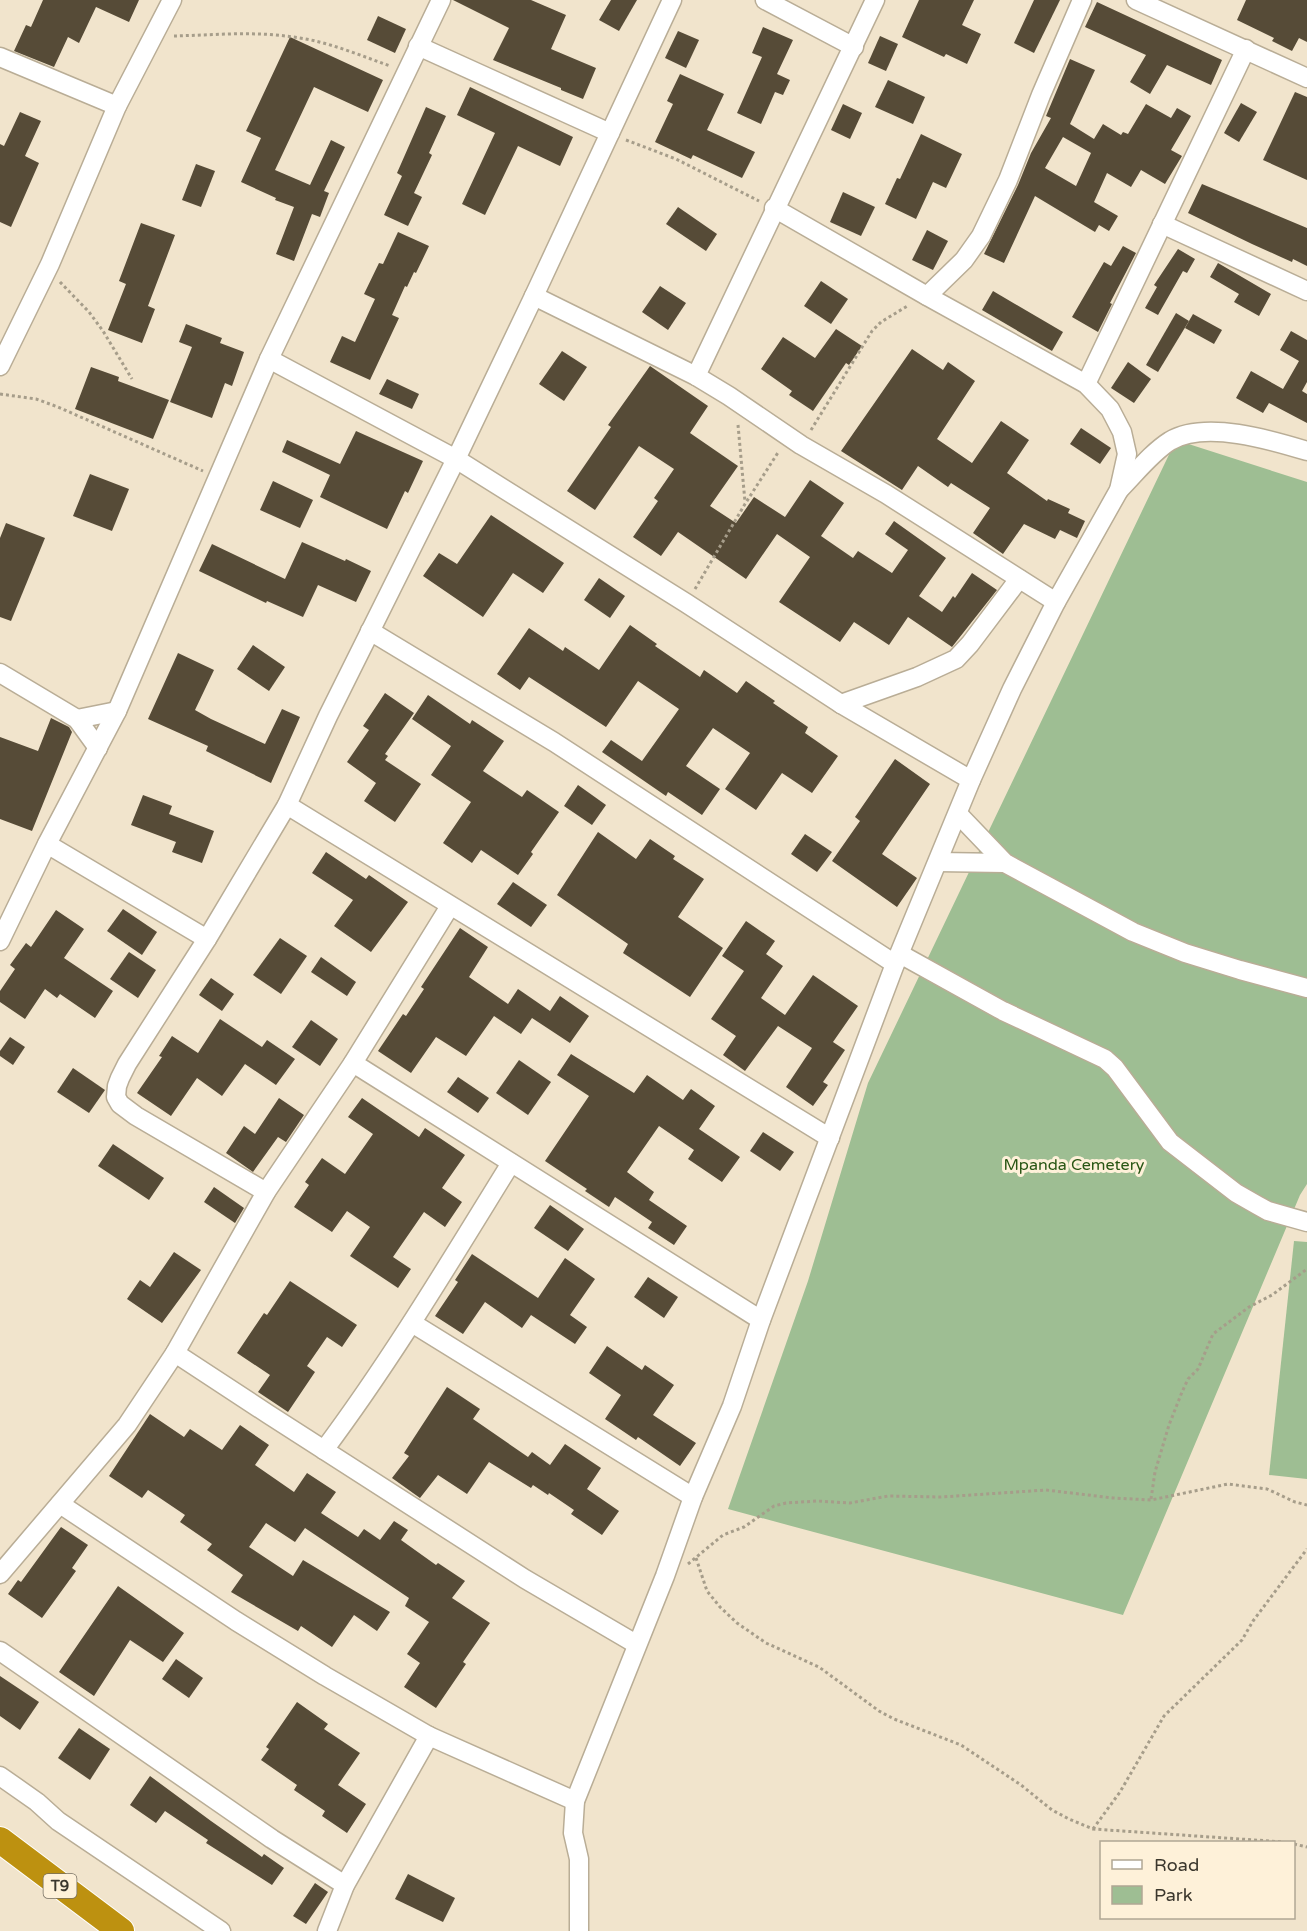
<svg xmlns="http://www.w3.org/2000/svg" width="1307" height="1931" font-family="'Varela Round',sans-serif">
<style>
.green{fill:#9ebe93}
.building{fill:#564b37;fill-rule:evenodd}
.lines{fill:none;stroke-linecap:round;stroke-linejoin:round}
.minor-casing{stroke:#b9ad96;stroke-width:21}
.highway-casing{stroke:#fff;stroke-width:28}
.path{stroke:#a69d8a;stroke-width:3;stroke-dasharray:3 3;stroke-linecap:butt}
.minor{stroke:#fff;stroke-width:18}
.highway{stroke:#bd9110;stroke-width:26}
.labels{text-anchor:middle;stroke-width:6;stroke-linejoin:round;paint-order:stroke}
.shield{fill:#fef1d9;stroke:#766f61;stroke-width:1.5}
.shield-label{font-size:15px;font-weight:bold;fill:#3b372d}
.park-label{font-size:16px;fill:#295614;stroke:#fef1d9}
</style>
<rect width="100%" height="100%" fill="#f1e4cc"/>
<g class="green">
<path d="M 1176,440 L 1307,482 L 1307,1184 L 1300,1195 L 1123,1615 L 728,1509 L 808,1281 L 868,1083 Z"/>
<path d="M 1294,1241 L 1307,1242 L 1307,1479 L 1269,1475 Z"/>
</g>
<g class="building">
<path d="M 43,0 L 139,0 L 129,22 L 96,7 L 79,43 L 68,37 L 54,67 L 14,51 L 26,25 L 31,27 Z"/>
<path d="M 453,0 L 531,0 L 566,15 L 551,49 L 596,68 L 583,99 L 561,90 L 561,88 L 493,60 L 509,28 Z"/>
<path d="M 611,0 L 637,0 L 619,31 L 599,20 Z"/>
<path d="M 919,0 L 974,0 L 962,25 L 981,34 L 967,64 L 946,54 L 944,57 L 902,37 Z"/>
<path d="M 1034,0 L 1060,0 L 1034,53 L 1014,43 Z"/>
<path d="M 1246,0 L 1307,0 L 1307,42 L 1299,38 L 1292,51 L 1272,41 L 1274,38 L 1237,20 Z"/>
<path d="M 1097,2 L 1222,60 L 1211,85 L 1167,65 L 1150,94 L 1130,82 L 1146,55 L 1085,27 Z"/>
<path d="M 378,16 L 406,29 L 395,53 L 367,40 Z"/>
<path d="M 763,27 L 793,40 L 777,74 L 790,80 L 783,95 L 775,92 L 761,124 L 737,113 L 762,57 L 752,53 Z"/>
<path d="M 678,31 L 699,40 L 686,68 L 665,58 Z"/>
<path d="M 880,36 L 898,44 L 886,71 L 868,63 Z"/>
<path d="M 290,37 L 383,80 L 368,112 L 314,87 L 275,170 L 310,185 L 331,140 L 345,147 L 324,191 L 329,193 L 320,217 L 312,214 L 294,261 L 276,254 L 294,207 L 275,200 L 276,198 L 241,182 L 261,138 L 246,131 Z"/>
<path d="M 1070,59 L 1095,70 L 1070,124 L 1094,139 L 1103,124 L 1121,135 L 1123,132 L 1128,134 L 1146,104 L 1171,118 L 1177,108 L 1191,116 L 1171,150 L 1182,156 L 1165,184 L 1141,170 L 1131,187 L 1107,173 L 1094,202 L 1118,216 L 1109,231 L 1099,225 L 1095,232 L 1035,196 L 1004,263 L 984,254 L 1018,185 L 1031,153 L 1051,118 L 1046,116 ZM 1063,137 L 1091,153 L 1076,186 L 1045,168 Z"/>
<path d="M 680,74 L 724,94 L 707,130 L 755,152 L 742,178 L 693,155 L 691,159 L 655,142 L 673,104 L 667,101 Z"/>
<path d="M 888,80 L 925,97 L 913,124 L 875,107 Z"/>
<path d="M 470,87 L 573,137 L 560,166 L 518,146 L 485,215 L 462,204 L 495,133 L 457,115 Z"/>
<path d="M 1295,92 L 1307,97 L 1307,180 L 1263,160 Z"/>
<path d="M 1241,103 L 1257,112 L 1239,142 L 1224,133 Z"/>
<path d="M 843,104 L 862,113 L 850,139 L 831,130 Z"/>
<path d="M 426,107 L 446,116 L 429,153 L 432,155 L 414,193 L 422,197 L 408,226 L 384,215 L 402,176 L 397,173 Z"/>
<path d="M 20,112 L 41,121 L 25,156 L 39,163 L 11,227 L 0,222 L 0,144 L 4,146 Z"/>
<path d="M 921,134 L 962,154 L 946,188 L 933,182 L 916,219 L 885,204 L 897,178 L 900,179 Z"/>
<path d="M 196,164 L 215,171 L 201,207 L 182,200 Z"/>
<path d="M 1202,184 L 1307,228 L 1307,266 L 1293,259 L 1292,262 L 1252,244 L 1188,213 Z"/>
<path d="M 843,192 L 875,207 L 861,236 L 830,222 Z"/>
<path d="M 678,207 L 717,234 L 706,251 L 666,224 Z"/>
<path d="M 141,223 L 175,235 L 148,306 L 155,309 L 142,343 L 108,330 L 126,284 L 119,281 Z"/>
<path d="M 927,230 L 948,241 L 933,270 L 912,260 Z"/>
<path d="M 398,232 L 429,246 L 416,273 L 414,272 L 407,287 L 405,286 L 392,315 L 399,318 L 370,380 L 330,362 L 342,336 L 355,342 L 375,299 L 364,294 L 379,263 L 383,264 Z"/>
<path d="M 1123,246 L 1136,253 L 1110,303 L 1112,304 L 1098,332 L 1072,317 L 1104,262 L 1111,266 Z"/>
<path d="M 1178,249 L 1195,259 L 1187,273 L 1183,271 L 1158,315 L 1145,308 L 1157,287 L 1154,285 Z"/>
<path d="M 1218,263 L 1271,294 L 1259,316 L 1234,302 L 1239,294 L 1210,277 Z"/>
<path d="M 821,281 L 848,299 L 831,324 L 804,306 Z"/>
<path d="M 660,286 L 686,303 L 668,330 L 642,312 Z"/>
<path d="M 993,291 L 1063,332 L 1052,351 L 982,310 Z"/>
<path d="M 1176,313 L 1189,321 L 1158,372 L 1146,365 Z"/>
<path d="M 1193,314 L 1222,330 L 1214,344 L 1185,328 Z"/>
<path d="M 186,324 L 222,338 L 220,343 L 244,352 L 232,386 L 225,383 L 212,418 L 170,402 L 192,347 L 179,342 Z"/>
<path d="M 836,329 L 862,346 L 849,365 L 846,363 L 813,411 L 789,395 L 792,391 L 761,369 L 783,337 L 815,358 Z"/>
<path d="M 1291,331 L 1307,340 L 1307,382 L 1302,391 L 1307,394 L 1307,423 L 1269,403 L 1263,413 L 1236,398 L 1251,371 L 1283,389 L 1299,361 L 1280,350 Z"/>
<path d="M 912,349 L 943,370 L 948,362 L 975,381 L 937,439 L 972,463 L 1001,421 L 1029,440 L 1007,473 L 1047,501 L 1048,499 L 1070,509 L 1068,513 L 1085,521 L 1077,538 L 1060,530 L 1055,539 L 1024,524 L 1003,554 L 973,533 L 990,508 L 951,483 L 948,487 L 918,466 L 902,490 L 841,451 Z"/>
<path d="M 562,351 L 587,367 L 564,401 L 539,384 Z"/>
<path d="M 1128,362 L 1151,379 L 1134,403 L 1111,388 Z"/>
<path d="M 650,366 L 708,406 L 690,433 L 738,466 L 710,506 L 736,523 L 754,497 L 785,517 L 810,480 L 844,503 L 821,536 L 853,558 L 858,551 L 892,573 L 908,550 L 885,534 L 894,521 L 946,558 L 919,596 L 942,612 L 953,596 L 955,598 L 972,573 L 997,590 L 952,647 L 908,617 L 889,645 L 854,622 L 840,642 L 779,602 L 810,557 L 777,534 L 746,579 L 678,532 L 661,556 L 633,537 L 658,501 L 654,498 L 674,469 L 639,446 L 595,510 L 567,491 L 611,427 L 608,425 Z"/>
<path d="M 91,367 L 119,377 L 118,381 L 169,400 L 153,439 L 75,409 Z"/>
<path d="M 387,379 L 419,394 L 412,409 L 379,394 Z"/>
<path d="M 1081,428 L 1111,448 L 1100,464 L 1070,444 Z"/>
<path d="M 356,431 L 423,461 L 408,493 L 405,491 L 387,529 L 320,497 L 330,475 L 282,452 L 287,440 L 340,464 Z"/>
<path d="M 90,474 L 129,489 L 112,531 L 73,516 Z"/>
<path d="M 273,481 L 313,500 L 300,528 L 260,510 Z"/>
<path d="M 491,515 L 564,563 L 543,593 L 513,573 L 483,617 L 423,576 L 439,553 L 457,564 Z"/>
<path d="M 6,523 L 45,538 L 11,621 L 0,617 L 0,538 Z"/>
<path d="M 302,542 L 345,561 L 346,559 L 371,571 L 356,602 L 318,585 L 303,617 L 267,601 L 266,603 L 199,571 L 212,544 L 285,579 Z"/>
<path d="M 599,578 L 625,596 L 610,618 L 584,600 Z"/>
<path d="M 630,625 L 657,644 L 655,646 L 700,677 L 704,670 L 737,693 L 746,681 L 775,701 L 773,703 L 808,727 L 805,733 L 838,756 L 812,793 L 782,773 L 756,810 L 725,789 L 750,753 L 713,728 L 686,766 L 720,789 L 702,815 L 668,792 L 666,796 L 602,752 L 611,740 L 642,761 L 679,709 L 638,681 L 606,727 L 529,677 L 520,690 L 497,674 L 529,628 L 563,651 L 565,647 L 599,670 Z"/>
<path d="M 253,645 L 285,667 L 269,691 L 237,669 Z"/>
<path d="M 178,653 L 214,670 L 195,710 L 211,719 L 265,744 L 282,709 L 300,717 L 271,783 L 206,751 L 208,746 L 148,719 Z"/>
<path d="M 385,693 L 414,713 L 385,754 L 388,756 L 385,760 L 421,784 L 395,822 L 364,801 L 376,783 L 347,762 L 369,730 L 363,726 Z"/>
<path d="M 428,695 L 470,724 L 472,720 L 504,741 L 483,771 L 522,797 L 527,790 L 559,812 L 531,852 L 533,854 L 518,875 L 481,850 L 472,863 L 443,843 L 471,802 L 431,775 L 451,746 L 412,719 Z"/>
<path d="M 51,718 L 69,727 L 72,732 L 32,831 L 0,819 L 0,737 L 38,751 Z"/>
<path d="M 895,759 L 930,784 L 882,854 L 917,878 L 897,907 L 832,861 L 860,821 L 855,817 Z"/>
<path d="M 578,785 L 606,805 L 592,825 L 564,806 Z"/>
<path d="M 143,795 L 172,806 L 169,814 L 214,831 L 202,863 L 172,852 L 176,842 L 131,825 Z"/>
<path d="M 598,832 L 636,859 L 650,839 L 675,856 L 673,859 L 704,879 L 678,917 L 723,948 L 690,997 L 623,953 L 628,944 L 557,895 Z"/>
<path d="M 805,834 L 832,852 L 817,872 L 791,854 Z"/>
<path d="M 326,852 L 366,879 L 369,875 L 408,902 L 371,952 L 334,926 L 353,900 L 312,873 Z"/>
<path d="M 513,882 L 547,905 L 531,927 L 497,904 Z"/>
<path d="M 123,909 L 157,932 L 142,955 L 107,931 Z"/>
<path d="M 56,910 L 84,929 L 64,958 L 113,991 L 95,1018 L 60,994 L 57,998 L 45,989 L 25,1019 L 0,1002 L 0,991 L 15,969 L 10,965 L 26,943 L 31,947 Z"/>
<path d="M 746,921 L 775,941 L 766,954 L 783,966 L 761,998 L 785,1015 L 813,975 L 858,1006 L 833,1042 L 845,1050 L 823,1082 L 828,1085 L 813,1106 L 786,1087 L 812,1048 L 778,1026 L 745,1071 L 723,1055 L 736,1036 L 711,1019 L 744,971 L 722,956 Z"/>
<path d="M 460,928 L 488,947 L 469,977 L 508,1004 L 518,989 L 550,1011 L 560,996 L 589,1016 L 570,1043 L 532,1018 L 521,1034 L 494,1016 L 466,1056 L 436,1037 L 411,1073 L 378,1051 L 403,1014 L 406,1016 L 424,989 L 421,987 Z"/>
<path d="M 280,938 L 307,956 L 281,994 L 253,975 Z"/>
<path d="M 129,952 L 156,970 L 138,998 L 110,979 Z"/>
<path d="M 321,957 L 356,982 L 347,996 L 311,972 Z"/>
<path d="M 211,978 L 234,994 L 222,1011 L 199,995 Z"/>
<path d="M 220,1019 L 262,1047 L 267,1040 L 295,1059 L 276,1085 L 245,1064 L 222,1096 L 197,1078 L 171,1116 L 137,1093 L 162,1057 L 159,1056 L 172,1036 L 198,1053 Z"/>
<path d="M 311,1020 L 338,1039 L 320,1066 L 292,1047 Z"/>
<path d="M 10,1037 L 25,1047 L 13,1065 L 0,1056 L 0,1051 Z"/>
<path d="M 571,1054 L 634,1093 L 647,1075 L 683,1100 L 691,1089 L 715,1106 L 699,1129 L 740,1157 L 722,1182 L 688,1159 L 694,1150 L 659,1126 L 627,1172 L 654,1192 L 649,1200 L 687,1226 L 674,1245 L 648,1228 L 652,1222 L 615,1197 L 609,1207 L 585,1191 L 587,1189 L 545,1161 L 589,1096 L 557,1075 Z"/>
<path d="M 519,1060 L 551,1082 L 528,1115 L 496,1093 Z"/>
<path d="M 73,1068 L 105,1090 L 89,1113 L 57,1092 Z"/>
<path d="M 458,1077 L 489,1098 L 478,1113 L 447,1092 Z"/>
<path d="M 279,1098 L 304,1115 L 286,1142 L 278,1137 L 253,1172 L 226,1153 L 244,1126 L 255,1134 Z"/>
<path d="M 362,1098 L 419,1137 L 425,1128 L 465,1155 L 442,1188 L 462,1202 L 445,1227 L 424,1212 L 393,1257 L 411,1269 L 398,1288 L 350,1256 L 370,1227 L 347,1211 L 332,1232 L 294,1207 L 309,1185 L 305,1182 L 322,1158 L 345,1174 L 373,1134 L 348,1117 Z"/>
<path d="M 763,1132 L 794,1152 L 780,1171 L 750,1151 Z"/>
<path d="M 113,1144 L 164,1178 L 149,1200 L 98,1166 Z"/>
<path d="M 214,1187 L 244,1208 L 235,1223 L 204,1202 Z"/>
<path d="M 550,1205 L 584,1229 L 568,1251 L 534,1228 Z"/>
<path d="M 174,1252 L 201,1270 L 162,1323 L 127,1299 L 140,1280 L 150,1287 Z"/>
<path d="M 472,1254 L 538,1298 L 565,1258 L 595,1279 L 570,1315 L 587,1327 L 575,1344 L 531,1315 L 522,1328 L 485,1302 L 463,1334 L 435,1316 L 458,1282 L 455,1280 Z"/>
<path d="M 648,1277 L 678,1297 L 664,1318 L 634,1297 Z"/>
<path d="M 290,1281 L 357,1325 L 342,1347 L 327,1337 L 307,1366 L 315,1372 L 288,1412 L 258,1392 L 270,1375 L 237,1353 L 264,1313 L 267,1315 Z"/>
<path d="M 607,1346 L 642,1370 L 645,1365 L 674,1385 L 653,1415 L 696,1443 L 680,1466 L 638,1437 L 636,1440 L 605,1419 L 621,1395 L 589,1373 Z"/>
<path d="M 447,1387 L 480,1409 L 473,1419 L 528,1457 L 532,1452 L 550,1465 L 565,1444 L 601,1468 L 587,1489 L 619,1511 L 602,1535 L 571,1514 L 574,1510 L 549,1493 L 548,1495 L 533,1485 L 531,1488 L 489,1462 L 467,1494 L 438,1475 L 420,1498 L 392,1478 L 409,1456 L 404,1453 Z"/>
<path d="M 150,1414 L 184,1437 L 190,1429 L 222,1450 L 240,1425 L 269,1445 L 255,1465 L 294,1492 L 307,1473 L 336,1492 L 321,1513 L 358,1537 L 364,1529 L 380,1540 L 394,1521 L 408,1530 L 401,1540 L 436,1565 L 438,1563 L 465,1581 L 452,1598 L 490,1623 L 463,1662 L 466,1664 L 436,1708 L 404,1687 L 420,1663 L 407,1654 L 429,1622 L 405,1606 L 409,1598 L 305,1528 L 295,1542 L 266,1523 L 249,1547 L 293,1576 L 303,1560 L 390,1612 L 377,1631 L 354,1615 L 332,1647 L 301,1626 L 298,1631 L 231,1592 L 243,1575 L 207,1550 L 212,1544 L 180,1522 L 185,1515 L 148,1490 L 142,1498 L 109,1476 Z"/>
<path d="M 61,1527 L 88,1545 L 72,1568 L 76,1571 L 42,1618 L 8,1594 L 18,1580 L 21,1582 Z"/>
<path d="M 118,1586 L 184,1633 L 163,1662 L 130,1640 L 94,1696 L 59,1672 Z"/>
<path d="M 176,1659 L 203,1678 L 189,1698 L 162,1679 Z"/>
<path d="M 0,1676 L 39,1702 L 20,1730 L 0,1716 Z"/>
<path d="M 297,1702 L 328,1724 L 324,1729 L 360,1753 L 338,1785 L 366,1804 L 347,1833 L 322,1816 L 325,1811 L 294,1790 L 297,1785 L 261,1760 L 269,1749 L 266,1747 Z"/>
<path d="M 79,1728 L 110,1749 L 90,1780 L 58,1758 Z"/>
<path d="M 150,1776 L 211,1821 L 262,1857 L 264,1854 L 284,1868 L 272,1885 L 206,1843 L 208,1840 L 165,1811 L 156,1823 L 130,1805 Z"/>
<path d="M 408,1874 L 455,1898 L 443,1922 L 395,1899 Z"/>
<path d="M 315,1883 L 328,1892 L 306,1924 L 293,1916 Z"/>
</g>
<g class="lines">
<g class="minor-casing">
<g id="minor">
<path d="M 765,0 L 854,47"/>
<path d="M 1136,0 L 1307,78"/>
<path d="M 418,46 L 610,133"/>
<path d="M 0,57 L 117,106"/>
<path d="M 1162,224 L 1307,291"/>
<path d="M 534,296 L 696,376 L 729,396 L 801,445 L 886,494 L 1056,602"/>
<path d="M 927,296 L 964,260 L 981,236 L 1008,180 L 1041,95 L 1082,0"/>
<path d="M 269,359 L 456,459 L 686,603 L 841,704 L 971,780"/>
<path d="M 0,366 L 50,264 L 117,106 L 172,0"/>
<path d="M 696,376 L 875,0"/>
<path d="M 1086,384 L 1246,49"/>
<path d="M 1119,490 C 1135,474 1151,453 1170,441 C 1205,420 1271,440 1307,451"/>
<path d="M 370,631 L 554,742 L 895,964"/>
<path d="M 0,673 L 77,719 L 98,748"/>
<path d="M 841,704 L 917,677 L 956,659 L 970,644 L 1019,579"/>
<path d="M 77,719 L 117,711"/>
<path d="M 287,805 L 830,1138"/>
<path d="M 958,814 L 1005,863 L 1133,932 L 1185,953 L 1240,970 L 1307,988"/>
<path d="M 47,844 L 207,939"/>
<path d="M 938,862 L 1005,863"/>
<path d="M 0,941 L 47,844 L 117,711 L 269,359 L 441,0"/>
<path d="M 900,954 L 1003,1011 L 1105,1059 L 1115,1068 L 1170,1142 L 1236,1193 L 1257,1205 L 1268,1211 L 1307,1222"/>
<path d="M 353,1063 L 761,1320"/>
<path d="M 266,1192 L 136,1116 L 120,1104 L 116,1097 L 117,1086 L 120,1078 L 127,1064 L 207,939 L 287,805 L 328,716 L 456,459 L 534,296 L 672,0"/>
<path d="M 412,1323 L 693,1497"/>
<path d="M 175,1353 L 268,1414 L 525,1579 L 636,1644"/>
<path d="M 324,1450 C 392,1359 451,1260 511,1163"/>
<path d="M 60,1504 L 236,1621 L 325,1676 L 429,1736 L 575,1801"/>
<path d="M 0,1574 L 127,1425 L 175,1353 L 266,1192 L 353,1063 L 450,906"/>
<path d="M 0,1651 L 272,1839 L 345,1885"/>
<path d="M 0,1776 L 37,1802 L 58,1821 L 221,1931"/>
<path d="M 327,1931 L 345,1885 L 429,1736"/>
<path d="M 579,1931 L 579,1859 L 573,1833 L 575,1801 L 665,1576 L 693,1497 L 732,1406 L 761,1320 L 895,964 L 971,780 L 1012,689 L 1056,602 L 1119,490 L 1127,454 L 1122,432 L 1110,409 L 1086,384 L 927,296 L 774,208"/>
</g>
</g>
<g class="highway-casing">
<path id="highway" d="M 0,1840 L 121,1931"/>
</g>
<g class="path">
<path d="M 174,36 C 213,35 254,31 293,37 C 327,41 359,55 390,66"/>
<path d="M 626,140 L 676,159 L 759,201"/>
<path d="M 60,282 L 89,312 L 103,331 L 132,379"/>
<path d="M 0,394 L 36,399 L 58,407 L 203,471"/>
<path d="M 738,425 L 745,502"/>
<path d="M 811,430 L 872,331 L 881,322 L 909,305"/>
<path d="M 695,589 L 745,504 L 779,451"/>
<path d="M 1151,1499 L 1155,1472 L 1169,1425 L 1182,1392 L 1188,1379 L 1198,1369 L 1213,1334 L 1249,1307 L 1272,1295 L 1307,1269"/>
<path d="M 696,1558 L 707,1591 L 720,1607 L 737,1623 L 766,1643 L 819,1667 L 879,1711 L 894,1719 L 961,1745 L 1021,1785 L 1052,1810 L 1069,1819 L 1093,1829 L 1284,1842"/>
<path d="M 688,1564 L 723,1535 L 744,1527 L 774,1506 L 786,1503 L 817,1501 L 850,1503 L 888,1496 L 941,1497 L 1046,1490 L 1113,1498 L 1151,1500 L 1228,1484 L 1267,1489 L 1295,1502 L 1307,1505"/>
<path d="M 1093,1829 L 1120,1792 L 1164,1716 L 1242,1640 L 1253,1621 L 1307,1549"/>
<path d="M 1294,1844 L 1307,1847"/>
</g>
<use href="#minor" class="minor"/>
<use href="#highway" class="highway"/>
</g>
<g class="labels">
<rect class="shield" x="43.5" y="1874" width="33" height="24" rx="4.5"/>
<g class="shield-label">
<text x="60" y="1891">T9</text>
</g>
<g class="park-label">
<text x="1074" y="1170">Mpanda Cemetery</text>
</g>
</g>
<rect x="1100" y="1841" width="195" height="78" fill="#fef1d9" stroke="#b0a794" stroke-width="1.5"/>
<rect x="1112" y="1860" width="30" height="9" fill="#ffffff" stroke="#b0a794" stroke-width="1.5"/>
<text x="1154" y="1871" font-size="18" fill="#3b372d">Road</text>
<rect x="1112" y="1886" width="30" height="18" fill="#9ebe93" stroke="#b0a794" stroke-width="1.5"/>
<text x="1154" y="1901" font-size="18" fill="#3b372d">Park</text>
</svg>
